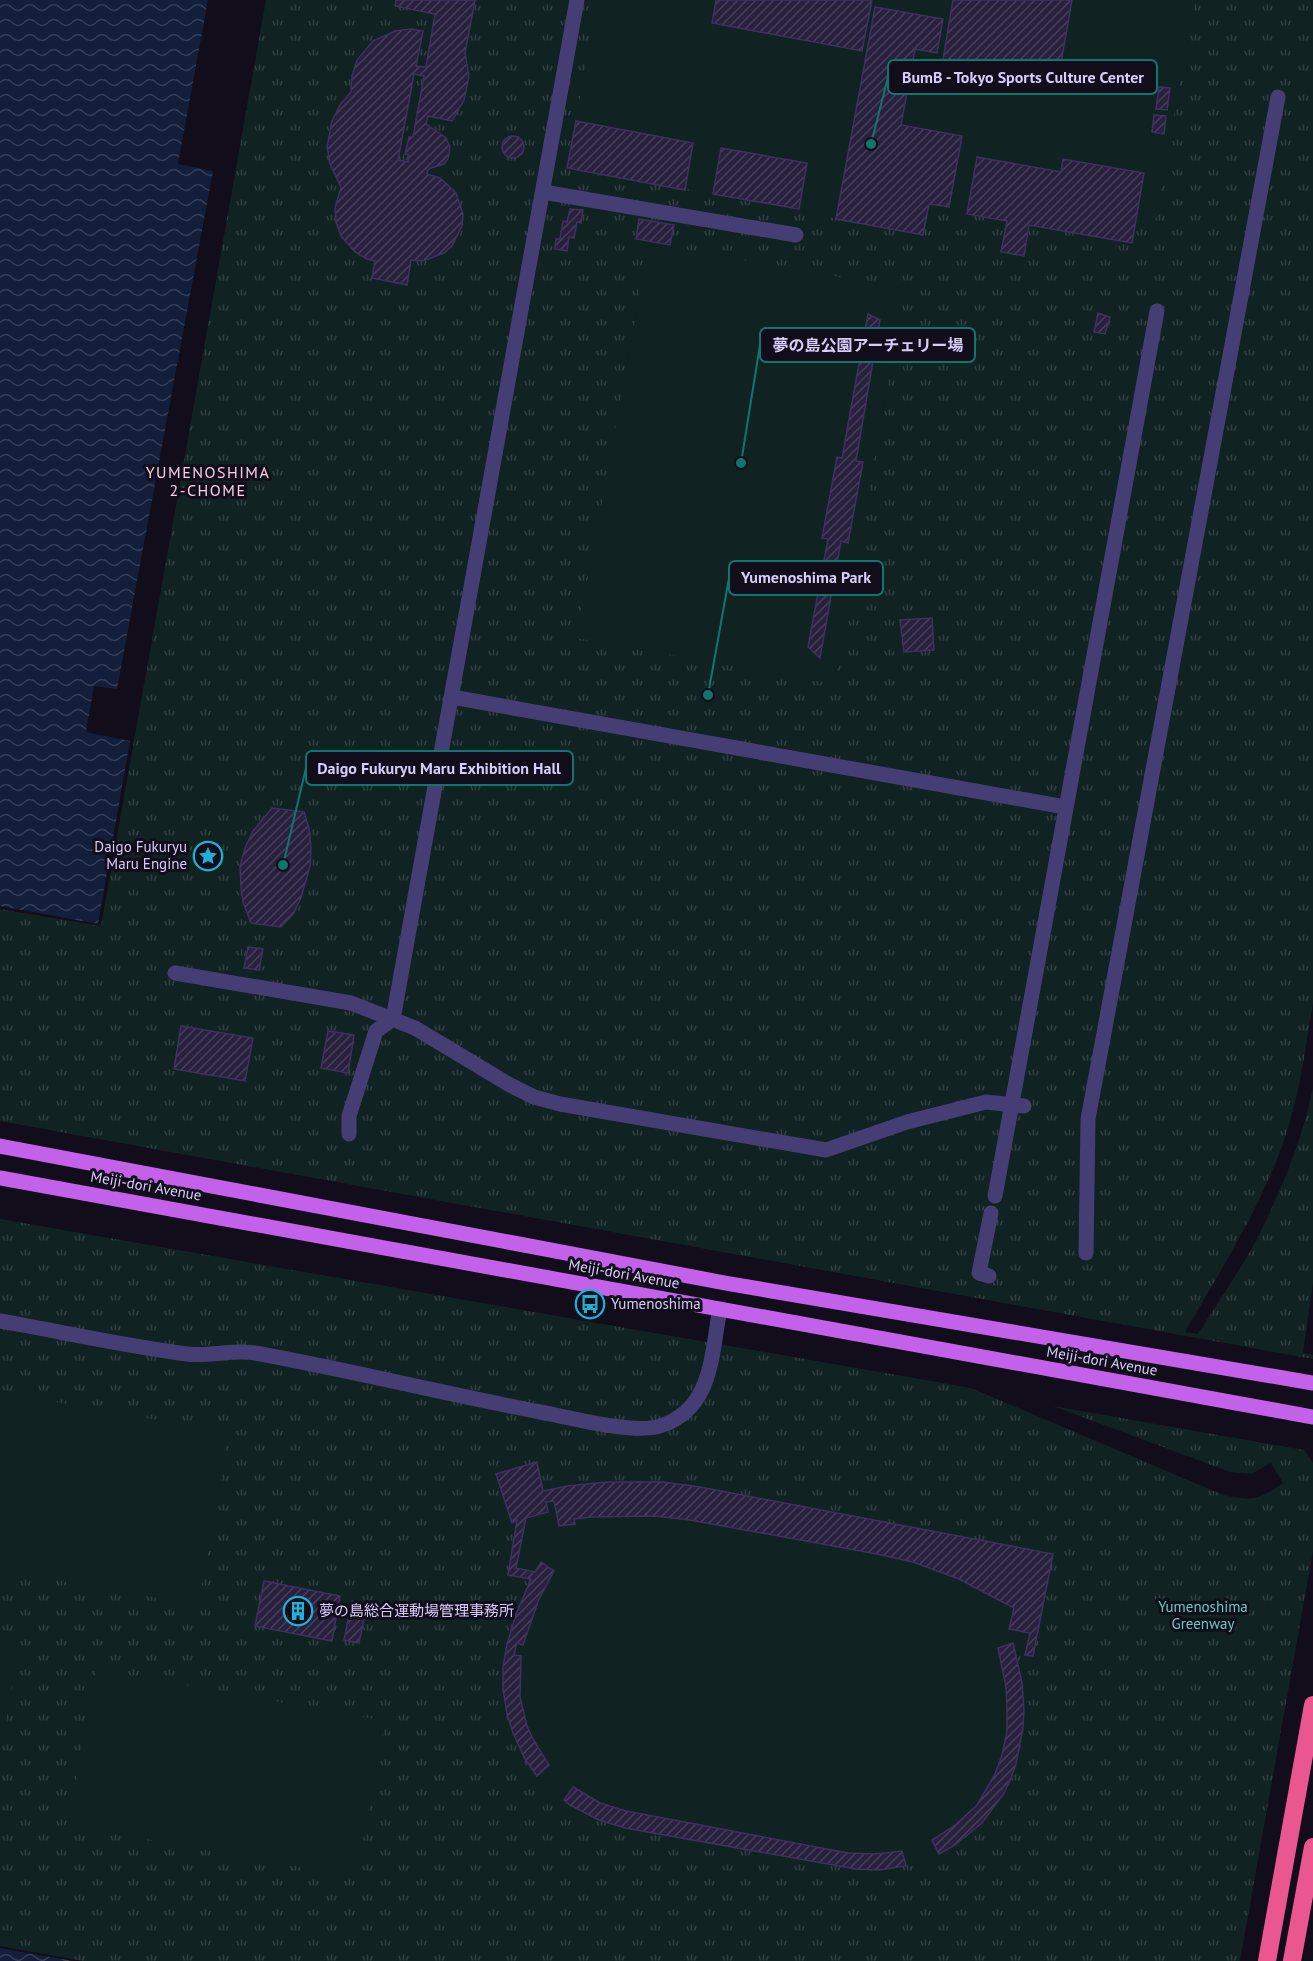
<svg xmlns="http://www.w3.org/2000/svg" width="1313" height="1961" font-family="'PT Sans','Noto Sans JP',sans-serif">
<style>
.park{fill:url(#park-tufts)}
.pitch{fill:#112223}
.water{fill:url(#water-waves)}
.building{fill:url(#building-hatch);stroke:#3f3062;stroke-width:1.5;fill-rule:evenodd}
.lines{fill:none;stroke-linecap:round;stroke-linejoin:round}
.minor{stroke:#453e74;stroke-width:15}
.major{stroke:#c461eb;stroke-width:15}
.highway{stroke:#ea5790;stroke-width:18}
.labels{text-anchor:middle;stroke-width:6;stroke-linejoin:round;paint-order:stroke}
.poi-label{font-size:15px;fill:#d6cdf9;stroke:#110d1a;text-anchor:start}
.street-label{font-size:15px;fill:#d6cdf9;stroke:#110d1a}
.park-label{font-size:15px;fill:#63cebd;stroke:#110d1a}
.neighbourhood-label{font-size:16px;letter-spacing:1.5px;fill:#f9cfe6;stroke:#110d1a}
.leader{fill:none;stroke:#0f766e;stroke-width:2}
.callout-dot{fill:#0f766e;stroke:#110d1a;stroke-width:2}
.callout{fill:#110d1a;stroke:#0f766e;stroke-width:2}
.callout-label{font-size:16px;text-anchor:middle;font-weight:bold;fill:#d6cdf9}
</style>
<defs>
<pattern id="park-tufts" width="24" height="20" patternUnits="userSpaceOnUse" patternTransform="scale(1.5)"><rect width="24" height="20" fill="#112223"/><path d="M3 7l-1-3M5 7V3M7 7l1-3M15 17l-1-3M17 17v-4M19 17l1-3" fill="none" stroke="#334144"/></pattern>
<pattern id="water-waves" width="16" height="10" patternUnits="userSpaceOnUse" patternTransform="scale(1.5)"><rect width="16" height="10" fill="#121e3a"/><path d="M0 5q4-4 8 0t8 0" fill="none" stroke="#343e57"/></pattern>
<pattern id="building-hatch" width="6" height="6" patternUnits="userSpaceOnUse" patternTransform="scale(1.5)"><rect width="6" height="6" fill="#28203d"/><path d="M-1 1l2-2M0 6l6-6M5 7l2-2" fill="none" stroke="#463f5a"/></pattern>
</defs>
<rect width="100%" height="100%" fill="#110d1a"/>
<g class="park">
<path d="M 266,0 L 1313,0 L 1313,1003 C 1307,1037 1303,1072 1294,1106 C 1275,1186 1226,1261 1185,1332 L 1198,1334 C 1219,1300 1243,1267 1261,1231 C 1283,1186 1303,1137 1313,1088 L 1313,1282 L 1303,1353 L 1313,1355 L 1313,1359 L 0,1121 L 0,909 L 101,926 Z"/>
<path d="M 0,1219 L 971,1388 L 1223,1495 C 1254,1501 1257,1501 1283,1483 L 1271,1463 L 1251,1474 L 1230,1472 L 1053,1406 L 1304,1450 L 1313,1463 L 1313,1551 L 1240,1961 L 83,1961 L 0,1946 Z"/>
</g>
<g class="pitch">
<path d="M 598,0 L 1195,0 L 1154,226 L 1135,223 L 1132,243 L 1030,225 L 1024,256 L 1001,252 L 1006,221 L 967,214 L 949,207 L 929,204 L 923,235 L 836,219 L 799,209 L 567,168 Z"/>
<path d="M 649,243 L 905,289 L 834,684 L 577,638 Z"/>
<path d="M 0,1392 L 229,1433 L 198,1605 L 0,1570 Z"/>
<path d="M 537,1462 L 543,1490 C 596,1480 647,1480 700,1487 L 1053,1554 L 1033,1656 L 1016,1653 C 1030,1725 1024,1792 962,1839 C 935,1860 903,1870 868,1870 L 625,1828 C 611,1824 598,1820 586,1814 C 521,1784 495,1711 507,1644 C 511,1622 522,1600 531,1580 L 508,1575 L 517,1521 L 512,1523 L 496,1474 Z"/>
<path d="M 0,1645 L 19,1648 L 0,1753 Z"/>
<path d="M 96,1669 L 385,1721 L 356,1877 L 68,1825 Z"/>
</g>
<g class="water">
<path d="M 0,0 L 208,0 L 178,164 L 213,171 L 117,689 L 94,686 L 86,732 L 130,741 L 98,924 L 0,906 Z"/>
<path d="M 0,1948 L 73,1961 L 0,1961 Z"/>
</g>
<g class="building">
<path d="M 396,0 L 475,0 L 465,53 L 469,76 L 464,100 L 452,121 L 428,116 L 426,124 L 446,138 L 450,147 L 448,159 L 444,164 L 431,168 L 428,170 L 427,174 L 440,178 L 456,193 L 463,214 L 462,226 L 452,246 L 444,253 L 423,261 L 411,260 L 407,285 L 372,278 L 375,261 L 367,259 L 355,252 L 341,236 L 336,222 L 335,208 L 341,187 L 330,164 L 327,147 L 332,121 L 340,105 L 351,92 L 352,76 L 357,60 L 373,41 L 395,31 L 411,29 L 423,31 L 416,66 L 426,67 L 435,14 L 395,6 ZM 414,74 L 424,76 L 413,137 L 409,137 L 405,154 L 409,155 L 408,162 L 398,160 Z"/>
<path d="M 716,0 L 872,0 L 862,51 L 712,23 Z"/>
<path d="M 953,0 L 1072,0 L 1057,86 L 942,66 Z"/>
<path d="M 875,7 L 943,19 L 937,53 L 915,49 L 901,125 L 962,136 L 949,207 L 929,204 L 923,235 L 836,219 Z"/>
<path d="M 1159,87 L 1170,88 L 1167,110 L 1156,109 Z"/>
<path d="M 1154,115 L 1166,116 L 1164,134 L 1152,132 Z"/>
<path d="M 576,121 L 693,143 L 685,190 L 567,168 Z"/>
<circle cx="513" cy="147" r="11"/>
<path d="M 721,148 L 807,163 L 799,209 L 713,194 Z"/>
<path d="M 977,157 L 1061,172 L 1063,159 L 1144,173 L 1132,243 L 1029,225 L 1024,256 L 1001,252 L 1007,221 L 967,214 Z"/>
<path d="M 570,209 L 583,210 L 581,223 L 577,222 L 574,238 L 569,237 L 567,251 L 555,249 L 556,239 L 560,239 L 563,221 L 567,222 Z"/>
<path d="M 639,219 L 674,225 L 670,245 L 636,239 Z"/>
<path d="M 1098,313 L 1110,317 L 1105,334 L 1094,332 Z"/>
<path d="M 868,314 L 880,320 L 856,461 L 863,462 L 848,543 L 841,541 L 820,658 L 808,647 L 828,539 L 822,538 L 837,457 L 842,458 Z"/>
<path d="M 932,618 L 934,650 L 904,652 L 900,620 Z"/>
<path d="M 272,808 L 304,812 L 309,828 L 311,849 L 310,866 L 301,898 L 293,914 L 281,927 L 251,923 L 243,902 L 241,886 L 240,866 L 245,848 L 253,831 Z"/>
<path d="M 204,842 L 218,844 L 213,869 L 199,866 Z"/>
<path d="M 248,947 L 263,949 L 259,970 L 244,968 Z"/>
<path d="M 181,1026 L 253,1038 L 245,1081 L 174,1069 Z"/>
<path d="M 328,1031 L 354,1035 L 348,1073 L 321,1068 Z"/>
<path d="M 537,1462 L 543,1491 L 567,1486 L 607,1482 L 663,1482 L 700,1487 L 1053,1554 L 1033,1656 L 1025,1655 L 1030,1633 L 1009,1629 L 1014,1608 L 959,1579 L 913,1562 L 877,1554 L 690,1520 L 654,1516 L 591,1517 L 574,1519 L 575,1524 L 559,1526 L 554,1501 L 546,1502 L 548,1512 L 526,1518 L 516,1568 L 535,1572 L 541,1562 L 554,1571 L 539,1599 L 523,1645 L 517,1643 L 514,1655 L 521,1656 L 520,1697 L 527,1726 L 533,1739 L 549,1765 L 537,1776 L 525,1759 L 513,1733 L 507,1714 L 503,1689 L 503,1667 L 507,1644 L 516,1614 L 531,1579 L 508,1575 L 517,1520 L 512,1523 L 496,1474 Z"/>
<path d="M 264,1581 L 340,1596 L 332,1641 L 255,1626 Z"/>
<path d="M 352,1601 L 367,1604 L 359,1643 L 344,1640 Z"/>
<path d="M 1013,1643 L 1022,1683 L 1024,1710 L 1023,1728 L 1016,1764 L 1011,1778 L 1004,1793 L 982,1823 L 955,1845 L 939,1854 L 932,1840 L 954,1826 L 977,1805 L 995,1774 L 1002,1755 L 1007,1731 L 1007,1708 L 1006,1687 L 998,1648 Z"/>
<path d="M 573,1787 L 600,1803 L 626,1811 L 848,1853 L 875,1854 L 902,1851 L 906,1866 L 879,1870 L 856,1869 L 625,1828 L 599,1820 L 570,1805 L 564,1800 Z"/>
</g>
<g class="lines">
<g class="minor">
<path d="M 543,192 L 796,235"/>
<path d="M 452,697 L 1065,807"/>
<path d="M 175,973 L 351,1003 L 415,1028 L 510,1085 L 534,1097 L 560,1104 L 826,1150 L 907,1122 L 986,1102 L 1024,1106"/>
<path d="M 349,1134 L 349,1116 L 376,1031 L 393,1019 L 577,0"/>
<path d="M 995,1196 L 1157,311"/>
<path d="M 1086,1253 L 1088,1119 L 1278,97"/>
<path d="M 989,1276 L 979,1273 L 991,1213"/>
<path d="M 0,1321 C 62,1332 125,1346 187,1354 C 210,1357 233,1349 255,1353 C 349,1370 441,1393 535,1411 C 565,1416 633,1435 660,1426 C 713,1409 711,1355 720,1309"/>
</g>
<g class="major">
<path d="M 0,1146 L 725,1283 L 1313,1383"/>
<path d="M 0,1178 L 1313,1417"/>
</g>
<g class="highway">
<path d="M 1267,1961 L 1313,1705"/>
<path d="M 1292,1961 L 1313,1847"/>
</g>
</g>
<defs>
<g id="sight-ring" transform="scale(1.5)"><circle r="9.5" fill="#110d1a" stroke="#1bb2d6" stroke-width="1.5"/><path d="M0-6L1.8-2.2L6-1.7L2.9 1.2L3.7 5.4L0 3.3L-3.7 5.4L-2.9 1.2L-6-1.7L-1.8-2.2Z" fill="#1bb2d6"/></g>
<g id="bus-ring" transform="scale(1.5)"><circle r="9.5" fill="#110d1a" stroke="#1bb2d6" stroke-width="1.5"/><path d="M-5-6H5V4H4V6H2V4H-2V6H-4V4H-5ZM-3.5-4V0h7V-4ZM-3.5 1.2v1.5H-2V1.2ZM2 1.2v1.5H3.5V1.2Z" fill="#1bb2d6"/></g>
<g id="building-ring" transform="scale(1.5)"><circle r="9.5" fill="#110d1a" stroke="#1bb2d6" stroke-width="1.5"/><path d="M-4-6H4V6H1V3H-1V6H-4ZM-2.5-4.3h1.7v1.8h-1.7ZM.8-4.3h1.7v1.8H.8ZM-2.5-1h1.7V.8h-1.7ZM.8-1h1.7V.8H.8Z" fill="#1bb2d6"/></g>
</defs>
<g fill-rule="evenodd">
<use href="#sight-ring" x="208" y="856"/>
<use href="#bus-ring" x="590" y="1304"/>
<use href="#building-ring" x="298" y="1611"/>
</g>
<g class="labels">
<g class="poi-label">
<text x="187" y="852" text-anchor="end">Daigo Fukuryu<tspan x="187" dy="17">Maru Engine</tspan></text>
<text x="611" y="1309">Yumenoshima</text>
<text x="319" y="1616">夢の島総合運動場管理事務所</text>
</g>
<g class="street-label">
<text transform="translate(146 1186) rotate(10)" y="5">Meiji-dori Avenue</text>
<text transform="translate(624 1274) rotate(10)" y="5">Meiji-dori Avenue</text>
<text transform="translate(1102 1361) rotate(10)" y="5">Meiji-dori Avenue</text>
</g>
<g class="park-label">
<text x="1203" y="1612">Yumenoshima<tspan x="1203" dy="17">Greenway</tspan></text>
</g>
<g class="neighbourhood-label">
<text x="208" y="478">YUMENOSHIMA<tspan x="208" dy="18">2-CHOME</tspan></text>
</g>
</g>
<path class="leader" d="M871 144L888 77M741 463L760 345M708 695L729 578M283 865L306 768"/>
<g class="callout-dot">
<circle cx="871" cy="144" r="6"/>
<circle cx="741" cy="463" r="6"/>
<circle cx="708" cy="695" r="6"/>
<circle cx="283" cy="865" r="6"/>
</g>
<g class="callout">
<rect x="888" y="60" width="269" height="34" rx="6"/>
<rect x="760" y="328" width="215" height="34" rx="6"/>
<rect x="729" y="561" width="154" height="34" rx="6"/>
<rect x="306" y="751" width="267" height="34" rx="6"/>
</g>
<g class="callout-label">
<text x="1023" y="83">BumB - Tokyo Sports Culture Center</text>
<text x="868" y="351">夢の島公園アーチェリー場</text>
<text x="806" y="583">Yumenoshima Park</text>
<text x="439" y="774">Daigo Fukuryu Maru Exhibition Hall</text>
</g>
</svg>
